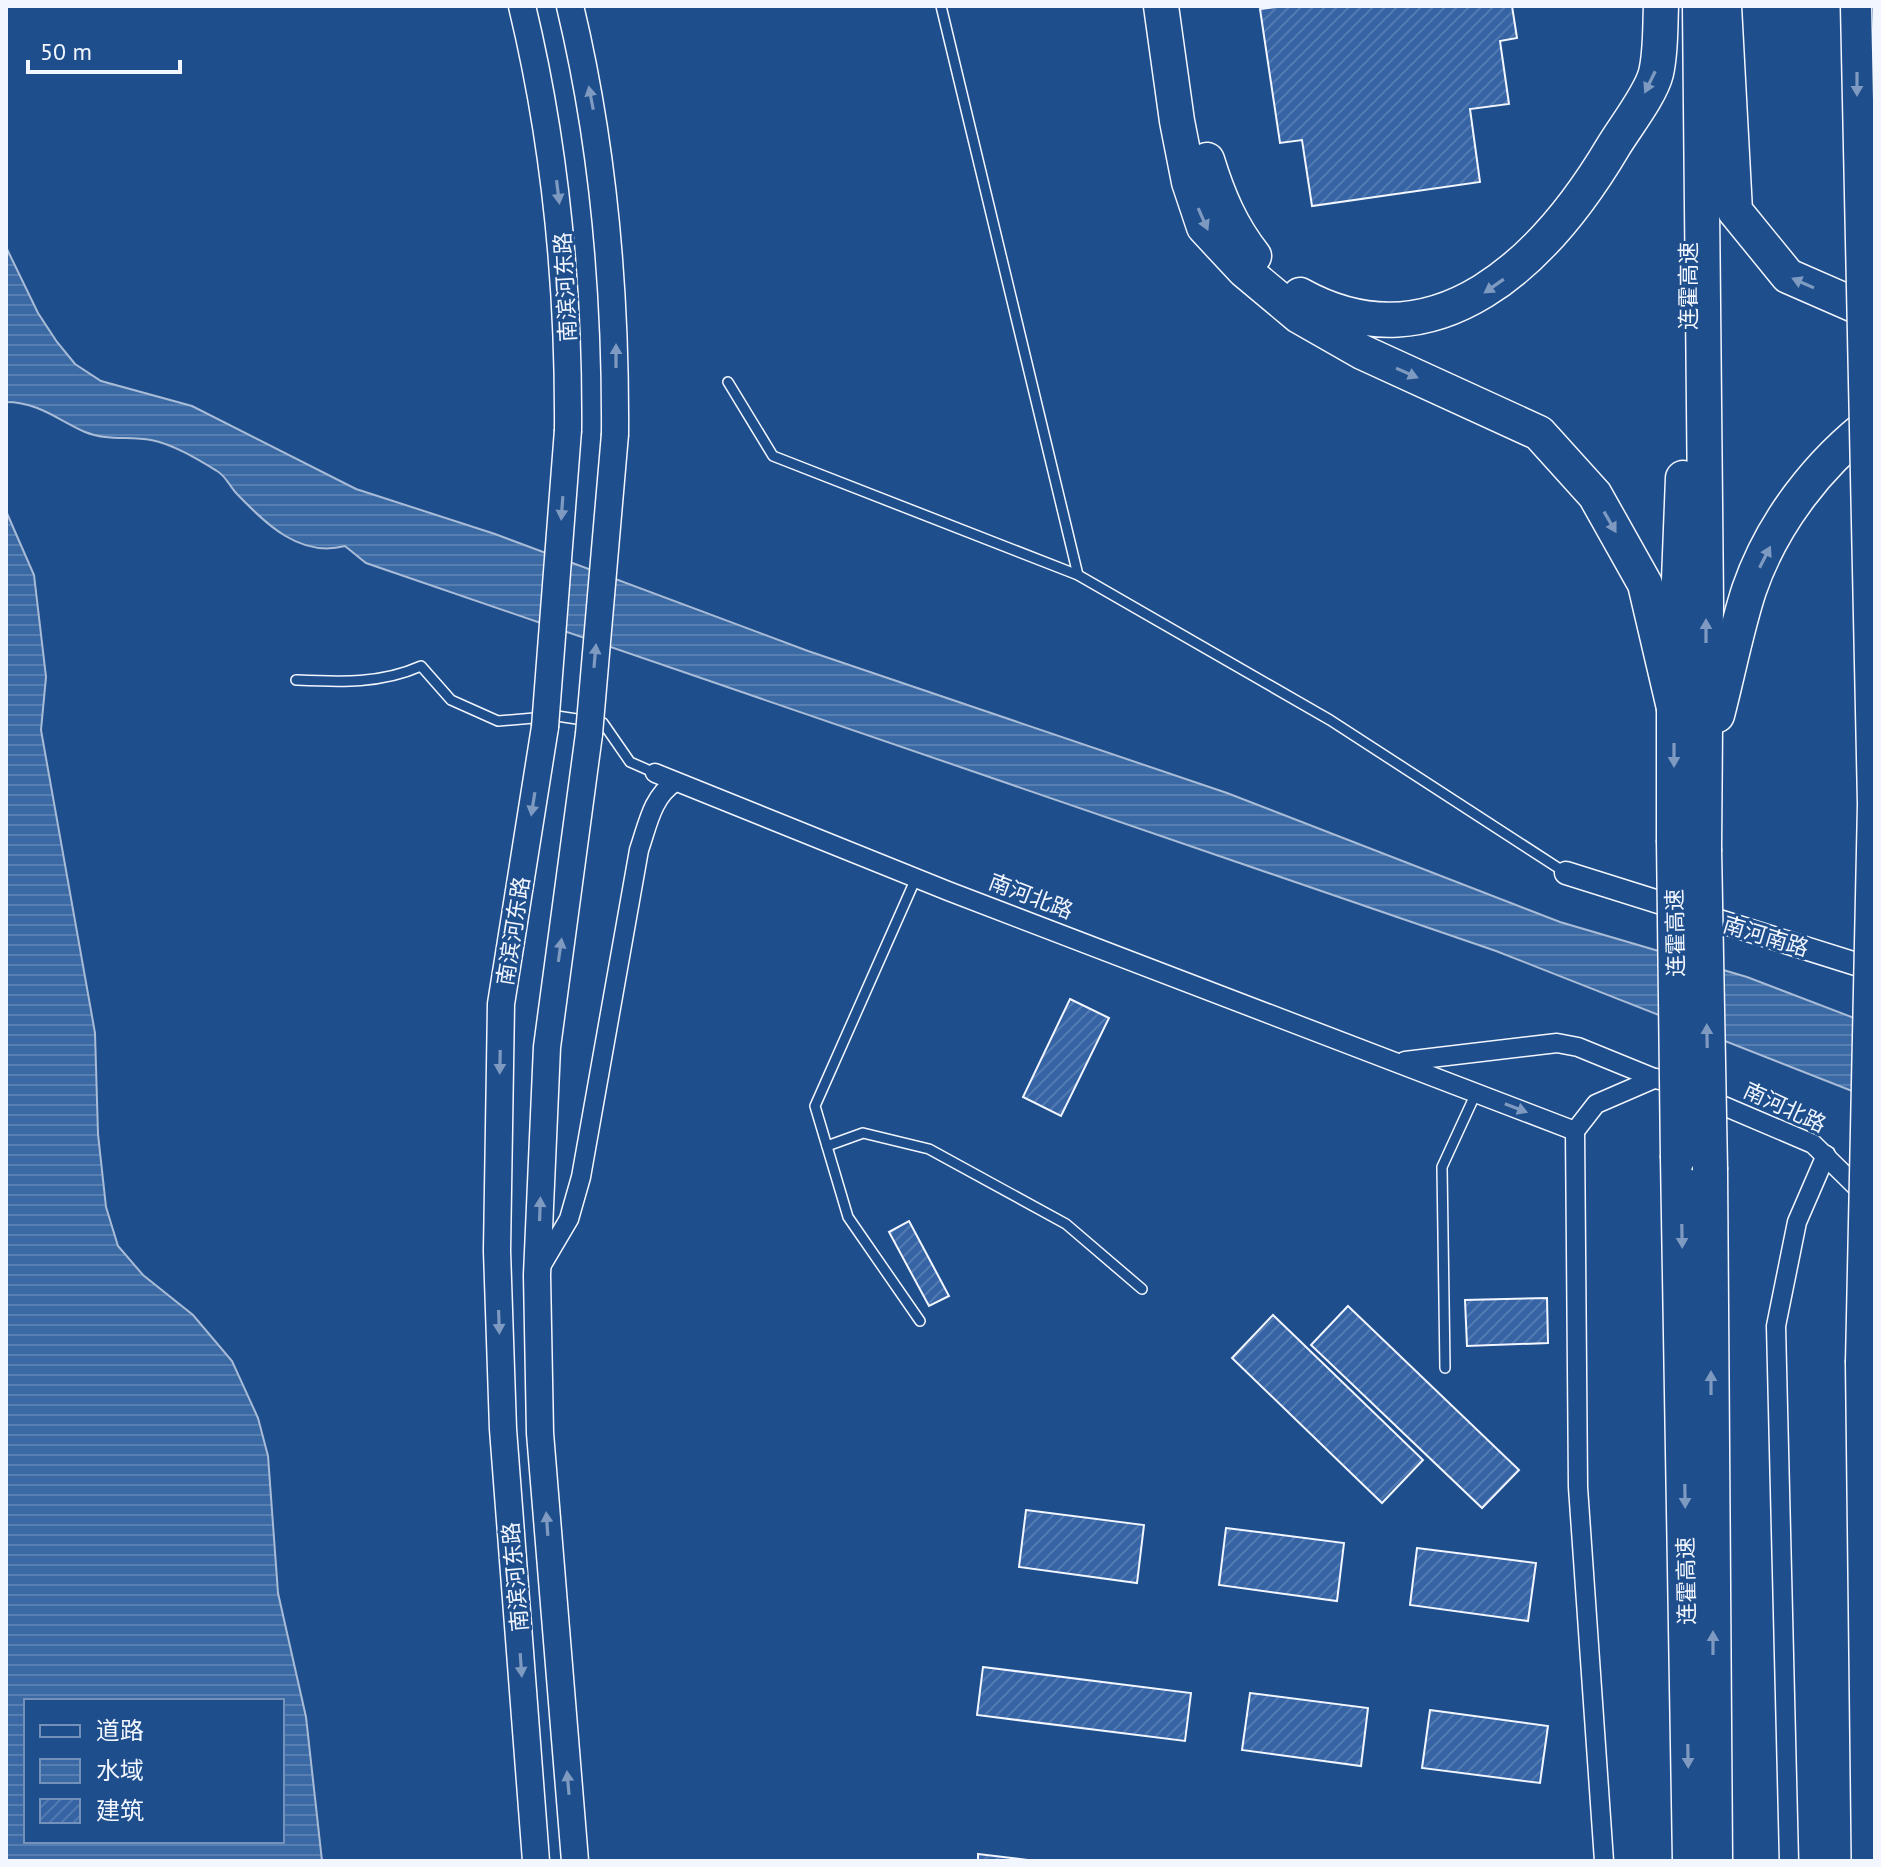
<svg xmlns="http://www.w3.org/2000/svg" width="1881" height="1867" font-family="'PT Sans','Noto Sans SC',sans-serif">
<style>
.water{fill:url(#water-rules);stroke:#a8bbd7;stroke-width:2;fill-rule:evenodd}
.building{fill:url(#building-hatch);stroke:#f2f6ff;stroke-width:2}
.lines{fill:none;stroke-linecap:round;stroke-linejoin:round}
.service-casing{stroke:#f2f6ff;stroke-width:12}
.minor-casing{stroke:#f2f6ff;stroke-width:21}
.tertiary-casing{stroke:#f2f6ff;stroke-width:25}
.secondary-casing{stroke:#f2f6ff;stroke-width:29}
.trunk-casing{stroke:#f2f6ff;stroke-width:33}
.motorway-casing{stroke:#f2f6ff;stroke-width:37}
.service{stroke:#1f4e8c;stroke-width:9}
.minor{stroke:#1f4e8c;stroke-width:18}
.tertiary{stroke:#1f4e8c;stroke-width:22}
.secondary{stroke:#1f4e8c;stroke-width:26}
.trunk{stroke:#1f4e8c;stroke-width:30}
.motorway{stroke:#1f4e8c;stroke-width:34}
.secondary-bridge-casing{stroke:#f2f6ff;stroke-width:29;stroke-linecap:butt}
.trunk-bridge-casing{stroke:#f2f6ff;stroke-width:33;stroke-linecap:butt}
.motorway-bridge-casing{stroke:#f2f6ff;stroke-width:37;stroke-linecap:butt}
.secondary-bridge{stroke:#1f4e8c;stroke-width:26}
.trunk-bridge{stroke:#1f4e8c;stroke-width:30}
.motorway-bridge{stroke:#1f4e8c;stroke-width:34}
.oneway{fill:#7e9ac0}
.labels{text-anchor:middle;stroke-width:6;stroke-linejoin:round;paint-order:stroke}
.street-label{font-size:22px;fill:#f2f6ff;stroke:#1f4e8c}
</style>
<defs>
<pattern id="water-rules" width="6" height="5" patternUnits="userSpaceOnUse" patternTransform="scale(2)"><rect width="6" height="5" fill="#3b69a3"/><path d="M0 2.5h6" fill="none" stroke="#587fb1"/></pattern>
<pattern id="building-hatch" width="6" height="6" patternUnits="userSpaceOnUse" patternTransform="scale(2)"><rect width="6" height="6" fill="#3563a3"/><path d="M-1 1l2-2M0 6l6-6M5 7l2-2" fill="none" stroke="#537ab1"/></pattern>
</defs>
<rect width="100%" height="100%" fill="#1f4e8c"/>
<g class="water">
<path d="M 6,247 L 38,313 L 57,342 L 75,364 L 101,381 L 192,406 L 356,489 L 495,534 L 808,651 L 1227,793 L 1560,922 L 1747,977 L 1875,1026 L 1875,1100 L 1496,951 L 366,563 L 345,546 C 300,558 266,524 237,494 C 230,487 226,476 217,471 C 199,460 173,444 151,440 C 129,436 106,441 85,432 C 58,420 38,402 6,402 Z"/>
<path d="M 6,511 L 34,575 L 46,677 L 41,730 L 95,1033 L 98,1134 L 106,1207 L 118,1246 L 143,1275 L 193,1315 L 232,1361 L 258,1418 L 268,1456 L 278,1593 L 306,1717 L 322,1861 L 6,1861 ZM 26,1701 L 282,1701 L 282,1841 L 26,1841 Z"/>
</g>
<g class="building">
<path d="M 1283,6 L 1512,6 L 1517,38 L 1500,41 L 1509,104 L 1470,109 L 1480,182 L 1312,206 L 1302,140 L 1280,143 L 1260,9 Z"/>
<path d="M 1070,999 L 1109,1018 L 1061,1116 L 1023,1097 Z"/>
<path d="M 909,1221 L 949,1296 L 929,1306 L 889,1232 Z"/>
<path d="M 1547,1298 L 1548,1343 L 1467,1346 L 1465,1300 Z"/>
<path d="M 1348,1306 L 1519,1470 L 1482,1508 L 1311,1345 Z"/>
<path d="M 1273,1315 L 1423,1460 L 1382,1503 L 1232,1358 Z"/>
<path d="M 1026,1510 L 1144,1525 L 1137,1583 L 1019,1567 Z"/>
<path d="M 1226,1528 L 1344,1543 L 1337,1601 L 1219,1585 Z"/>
<path d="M 1417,1548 L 1536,1563 L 1528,1621 L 1410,1605 Z"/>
<path d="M 983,1667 L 1191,1693 L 1185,1741 L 977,1715 Z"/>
<path d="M 1250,1693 L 1368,1708 L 1361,1766 L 1242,1750 Z"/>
<path d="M 1430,1710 L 1548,1726 L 1540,1783 L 1422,1768 Z"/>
<path d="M 978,1854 L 1036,1861 L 978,1861 Z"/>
</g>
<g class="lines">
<g class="service-casing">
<g id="service">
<path d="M 941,6 L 1078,575"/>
<path d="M 728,382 L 773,456 L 1078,575 L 1330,720 L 1566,873"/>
<path d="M 296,680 C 340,682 381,684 421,666 L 451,700 L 498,721 L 557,716 L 603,723 L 630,762 L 655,773"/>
<path d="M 916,878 L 815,1106 L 848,1217 L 920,1321"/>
<path d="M 827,1146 L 863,1133 L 929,1149 L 1066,1224 L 1142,1289"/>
<path d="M 1445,1368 L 1442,1167 L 1476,1093"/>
</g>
</g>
<g class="minor-casing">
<g id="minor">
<path d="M 655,773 L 948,891 L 1575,1131 L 1596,1104 L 1656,1078"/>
<path d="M 1405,1061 L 1557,1043 L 1578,1047 L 1659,1080"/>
<path d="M 1705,1098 L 1813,1144 L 1865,1195"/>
<path d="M 1575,1131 L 1578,1487 L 1604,1861"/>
<path d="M 540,1268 L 569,1219 L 581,1177 L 639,850 C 648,824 652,797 675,782"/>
<path d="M 1789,1861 L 1776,1326 L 1797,1222 L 1826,1155"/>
</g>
</g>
<g class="tertiary-casing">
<path id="tertiary" d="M 1566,873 L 1875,970"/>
</g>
<g class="secondary-casing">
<g id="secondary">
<path d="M 522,6 C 556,147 569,285 568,430"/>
<path d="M 570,6 C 604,148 616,288 615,434"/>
<path d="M 536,1861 L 503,1429 L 497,1251 L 501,1004 L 545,727"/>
<path d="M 575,1861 L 540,1433 L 537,1275 L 547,1047 L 589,734"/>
</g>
</g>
<g class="trunk-casing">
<path id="trunk" d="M 1861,1363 L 1867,1861"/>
</g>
<g class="motorway-casing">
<g id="motorway">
<path d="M 1161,6 L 1177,121 L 1189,182 L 1204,227 L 1244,270 L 1299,316 L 1362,352 L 1539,433 L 1595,495 L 1645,584 L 1674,708"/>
<path d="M 1700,6 L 1706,604 L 1704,849"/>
<path d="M 1724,6 L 1735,211 L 1788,276 L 1875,314"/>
<path d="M 1207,160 C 1218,196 1231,227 1254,256"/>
<path d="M 1300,295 C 1437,371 1547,258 1613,147 C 1625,127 1651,94 1656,73 C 1661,52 1660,28 1661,6"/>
<path d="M 1717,715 C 1728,673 1736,630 1749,590 C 1772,523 1819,462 1875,420"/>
<path d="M 1674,840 L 1674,708 L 1683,478"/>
<path d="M 1678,1158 L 1690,1861"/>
<path d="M 1710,1170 L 1715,1861"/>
</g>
</g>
<use href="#service" class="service"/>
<use href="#minor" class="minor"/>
<use href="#tertiary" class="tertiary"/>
<use href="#secondary" class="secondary"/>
<use href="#trunk" class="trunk"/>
<use href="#motorway" class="motorway"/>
<g class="secondary-bridge-casing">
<g id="secondary-bridge">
<path d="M 545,727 L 568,430"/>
<path d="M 589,734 L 615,434"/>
</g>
</g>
<g class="trunk-bridge-casing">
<path id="trunk-bridge" d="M 1856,6 L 1873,804 L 1861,1363"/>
</g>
<g class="motorway-bridge-casing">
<g id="motorway-bridge">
<path d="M 1674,840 L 1678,1158"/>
<path d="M 1704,849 L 1710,1170"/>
</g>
</g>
<use href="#secondary-bridge" class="secondary-bridge"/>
<use href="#trunk-bridge" class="trunk-bridge"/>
<use href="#motorway-bridge" class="motorway-bridge"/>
</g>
<defs><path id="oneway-solid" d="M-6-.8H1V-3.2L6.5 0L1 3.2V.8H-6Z" transform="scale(2)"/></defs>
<g class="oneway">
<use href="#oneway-solid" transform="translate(1650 82) rotate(116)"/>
<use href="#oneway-solid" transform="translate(1857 84) rotate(90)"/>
<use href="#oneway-solid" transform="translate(591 98) rotate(-101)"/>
<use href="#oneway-solid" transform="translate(558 192) rotate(83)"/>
<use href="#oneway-solid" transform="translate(1203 219) rotate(66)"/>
<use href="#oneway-solid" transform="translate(1803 283) rotate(-156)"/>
<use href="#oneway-solid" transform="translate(1494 286) rotate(145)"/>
<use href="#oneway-solid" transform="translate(616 356) rotate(-90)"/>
<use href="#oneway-solid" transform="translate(1407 373) rotate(24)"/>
<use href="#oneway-solid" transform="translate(562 508) rotate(94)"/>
<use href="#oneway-solid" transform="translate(1610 522) rotate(60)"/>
<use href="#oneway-solid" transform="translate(1765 557) rotate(-63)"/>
<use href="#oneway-solid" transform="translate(1706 631) rotate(-90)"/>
<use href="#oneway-solid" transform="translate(595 656) rotate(-85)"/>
<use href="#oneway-solid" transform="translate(1674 755) rotate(90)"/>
<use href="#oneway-solid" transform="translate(533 804) rotate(99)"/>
<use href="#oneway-solid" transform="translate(560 950) rotate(-82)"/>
<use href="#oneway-solid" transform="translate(1707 1036) rotate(-91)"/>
<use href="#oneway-solid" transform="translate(500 1062) rotate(91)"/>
<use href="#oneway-solid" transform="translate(1516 1108) rotate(21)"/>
<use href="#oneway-solid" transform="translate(540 1209) rotate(-88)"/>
<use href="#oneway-solid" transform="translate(1682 1236) rotate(89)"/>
<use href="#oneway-solid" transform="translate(499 1322) rotate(88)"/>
<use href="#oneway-solid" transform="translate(1711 1383) rotate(-90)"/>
<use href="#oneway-solid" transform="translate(1685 1496) rotate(89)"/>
<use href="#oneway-solid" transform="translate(547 1524) rotate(-94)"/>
<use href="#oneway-solid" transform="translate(1713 1643) rotate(-90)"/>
<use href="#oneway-solid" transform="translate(521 1665) rotate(86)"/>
<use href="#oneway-solid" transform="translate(1688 1756) rotate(89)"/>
<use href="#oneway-solid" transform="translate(568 1783) rotate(-95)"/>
</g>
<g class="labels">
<g class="street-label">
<text transform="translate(1688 286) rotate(-90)" y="8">连霍高速</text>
<text transform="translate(565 287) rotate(-93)" y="8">南滨河东路</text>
<text transform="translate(1031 896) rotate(21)" y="8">南河北路</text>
<text transform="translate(513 931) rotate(-81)" y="8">南滨河东路</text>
<text transform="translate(1675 933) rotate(-91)" y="8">连霍高速</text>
<text transform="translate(1766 936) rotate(17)" y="8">南河南路</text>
<text transform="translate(1785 1107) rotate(25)" y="8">南河北路</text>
<text transform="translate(515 1577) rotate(-95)" y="8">南滨河东路</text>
<text transform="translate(1686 1581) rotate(-91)" y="8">连霍高速</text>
</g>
</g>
<rect width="1881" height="1867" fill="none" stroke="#f2f6ff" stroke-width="16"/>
<rect x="24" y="1699" width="260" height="144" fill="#1f4e8c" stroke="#7391ba" stroke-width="2"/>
<rect x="40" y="1725" width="40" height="12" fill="#1f4e8c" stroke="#7391ba" stroke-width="2"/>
<text x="96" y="1739" font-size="24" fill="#f2f6ff">道路</text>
<rect x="40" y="1759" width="40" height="24" fill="url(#water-rules)" stroke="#7391ba" stroke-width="2"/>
<text x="96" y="1779" font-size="24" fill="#f2f6ff">水域</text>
<rect x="40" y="1799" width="40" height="24" fill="url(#building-hatch)" stroke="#7391ba" stroke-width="2"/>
<text x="96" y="1819" font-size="24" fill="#f2f6ff">建筑</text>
<path d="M28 60v12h152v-12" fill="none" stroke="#f2f6ff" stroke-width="4"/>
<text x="40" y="60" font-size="24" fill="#f2f6ff" stroke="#1f4e8c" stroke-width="6" paint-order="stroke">50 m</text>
</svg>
